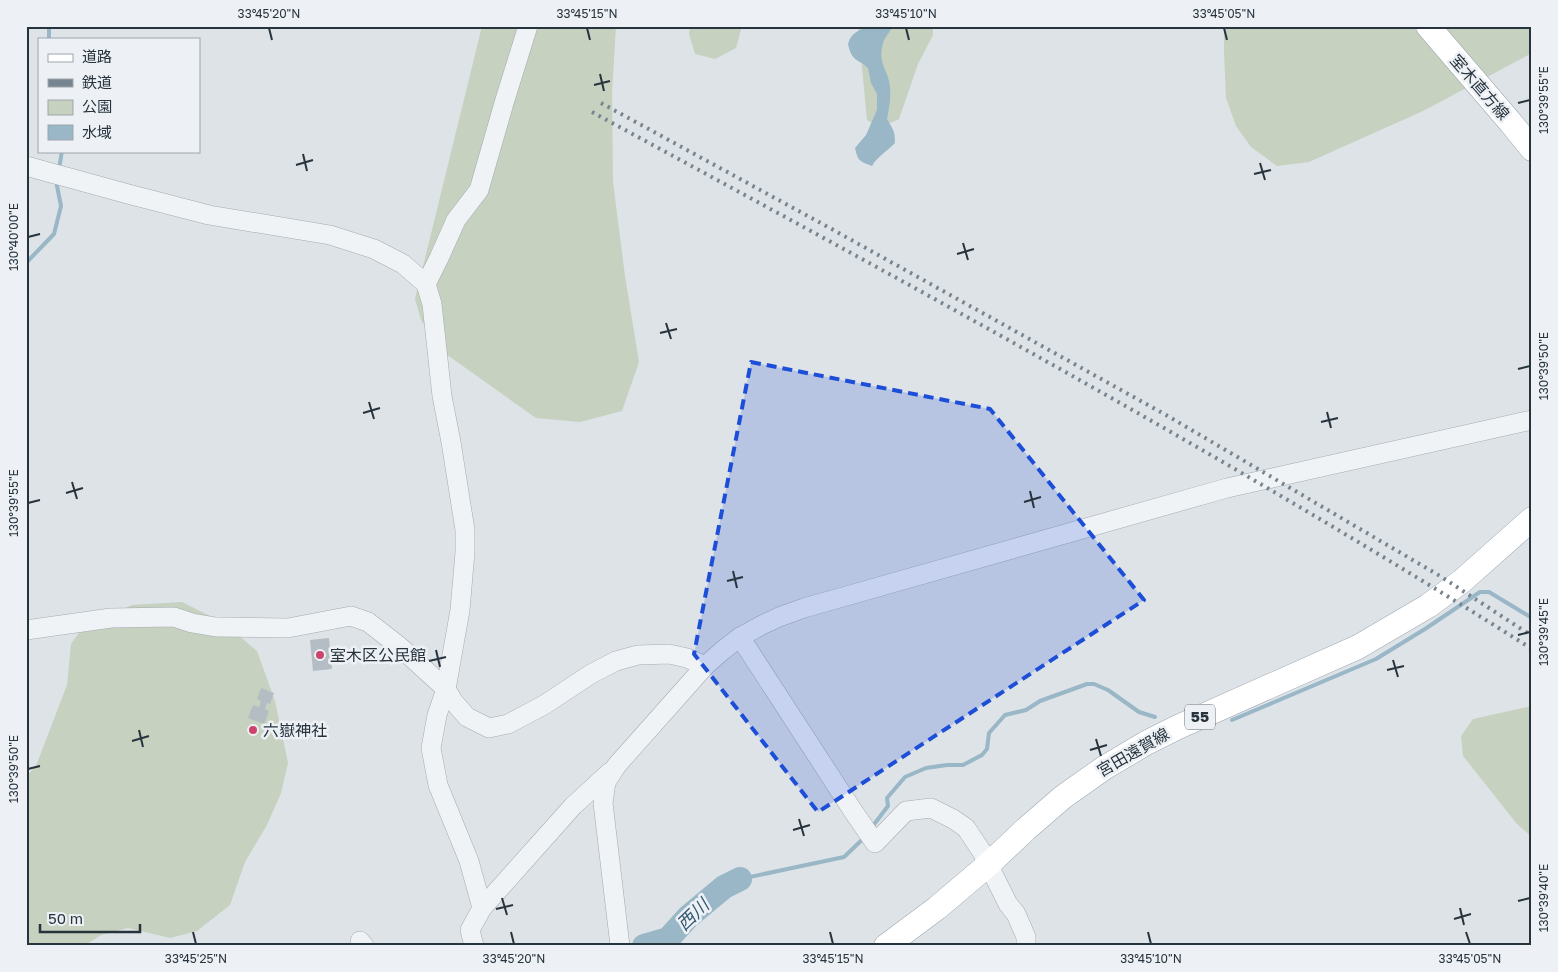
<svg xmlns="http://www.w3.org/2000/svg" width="1558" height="972" font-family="'Golos Text','Noto Sans JP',sans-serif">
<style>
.green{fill:#c6d1bf}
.water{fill:#99b7c7}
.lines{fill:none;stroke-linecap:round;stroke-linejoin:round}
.stream{stroke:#99b7c7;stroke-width:4}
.river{stroke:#99b7c7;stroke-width:24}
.building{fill:#b5bdc4}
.minor-casing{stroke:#a3abb1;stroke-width:20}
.major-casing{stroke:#9da9b3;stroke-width:25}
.minor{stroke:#f0f3f6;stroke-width:19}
.major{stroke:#fff;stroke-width:24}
.rail{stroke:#778590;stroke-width:4;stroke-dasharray:2.5 5;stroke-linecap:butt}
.marked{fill:#1d4ed8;fill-opacity:0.2;stroke:#1d4ed8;stroke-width:4;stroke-dasharray:10 6;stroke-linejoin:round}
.ticks{fill:none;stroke:#27333d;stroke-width:2}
.poi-dot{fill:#cc436e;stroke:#edf1f5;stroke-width:2}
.labels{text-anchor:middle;stroke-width:5;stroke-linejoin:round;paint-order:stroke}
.shield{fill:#edf1f5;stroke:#626c74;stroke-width:1}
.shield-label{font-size:15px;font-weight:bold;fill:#27333d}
.street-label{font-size:16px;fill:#27333d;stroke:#edf1f5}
.poi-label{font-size:16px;fill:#27333d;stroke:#edf1f5;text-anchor:start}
.water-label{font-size:18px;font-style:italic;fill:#325871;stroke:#edf1f5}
.neatline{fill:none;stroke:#27333d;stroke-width:2}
.ticks-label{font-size:12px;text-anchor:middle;fill:#27333d}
</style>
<rect width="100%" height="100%" fill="#dee3e7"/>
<g class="green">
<path d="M 482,26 L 616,26 L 612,93 L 613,182 L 625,276 L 639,362 L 622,411 L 580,422 L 536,418 L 443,352 L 421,320 L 415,299 Z"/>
<path d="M 690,26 L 742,26 L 736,48 L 715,59 L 695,54 L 689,34 Z"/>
<path d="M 858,26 L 933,26 L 933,35 L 918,64 L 899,119 L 880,128 L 867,120 Z"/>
<path d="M 1224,26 L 1532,26 L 1532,53 L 1423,111 L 1309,162 L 1277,166 L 1251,147 L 1236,126 L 1226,98 L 1224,52 Z"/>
<path d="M 182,602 L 224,623 L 257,651 L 275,701 L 288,763 L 281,793 L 267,825 L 245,862 L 230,905 L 197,931 L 170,938 L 128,928 L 101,935 L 84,946 L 26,946 L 26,777 L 36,766 L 67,685 L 71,644 L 83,627 L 132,605 Z"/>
<path d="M 1532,706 L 1532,837 L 1517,824 L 1463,756 L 1461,736 L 1473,719 Z"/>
</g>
<path class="water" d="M 870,26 L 893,26 C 890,32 885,37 883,43 C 877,65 889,69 890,88 C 891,98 889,109 887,119 C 893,130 895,130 895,143 C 887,151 877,157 872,166 C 859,161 858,161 855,148 L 866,135 L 877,110 L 877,94 L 871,83 L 868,68 C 857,58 852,62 848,44 C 851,32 860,30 870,26 Z"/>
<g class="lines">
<g class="stream">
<path d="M 49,26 L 49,39"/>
<path d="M 59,169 L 62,151"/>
<path d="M 26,263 L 54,234 L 61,206 L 57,186 L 57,181"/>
<path d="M 1232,720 L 1376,659 L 1425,629 L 1480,592 L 1489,592 L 1532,618"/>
<path d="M 872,827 L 888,806 L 887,798 L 905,777 L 926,768 L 947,765 L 963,765 L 982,755 L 987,749 L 989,733 L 1005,715 L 1026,710 L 1040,701 L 1087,684 L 1094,684 L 1108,690 L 1139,712 L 1155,717"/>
<path d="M 740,879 L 844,857 L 865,837"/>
</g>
<path class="river" d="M 644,946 L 668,939 L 688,917 L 724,887 L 740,879"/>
</g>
<g class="building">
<path d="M 329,638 L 332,669 L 313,671 L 310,640 Z"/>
<path d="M 261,688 L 274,693 L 270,704 L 267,703 L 265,709 L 269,711 L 264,724 L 248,718 L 253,705 L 259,707 L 261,701 L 257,699 Z"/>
</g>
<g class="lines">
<g class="minor-casing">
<g id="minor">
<path d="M 26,166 L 128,194 L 209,215 L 330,235 L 374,249 L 403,264 L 426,284 L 432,304 L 442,396 L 451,442 L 465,530 L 465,552 L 460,610 L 446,689 L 437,715 L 431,748 L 438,785 L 469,861 L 482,908"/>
<path d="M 426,284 L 439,258 L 456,220 L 479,190 L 504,103 L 528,26"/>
<path d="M 26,630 L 111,618 L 174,617 L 192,623 L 216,627 L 288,628 L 351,616 L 368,622 L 399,646 L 446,689 L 453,701 L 467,717 L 489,728 L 508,724 L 544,705 L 591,674 L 616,661 L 638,655 L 669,654 L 687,658 L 705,666"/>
<path d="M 740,637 L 853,811 L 875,843 L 906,811 L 931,808 L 953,819 L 966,828 L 982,852 L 1008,904 L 1016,914 L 1026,937 L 1026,946"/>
<path d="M 360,941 L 364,946"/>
<path d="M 474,946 L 470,930 L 482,908 L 573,806 L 610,772"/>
<path d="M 620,946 L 603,803 L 606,782 L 617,765 L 705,666 L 722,651 L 740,637 L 762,625 L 779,617 L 804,608 L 1227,488 L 1532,420"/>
</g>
</g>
<g class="major-casing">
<g id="major">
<path d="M 1428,26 L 1511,123 L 1532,149"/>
<path d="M 886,946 L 937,908 L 989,864 L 1026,829 L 1063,797 L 1104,768 L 1146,743 L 1178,727 L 1358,647 L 1428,606 L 1462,581 L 1532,519"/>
</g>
</g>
<use href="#minor" class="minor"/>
<use href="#major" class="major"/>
<g class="rail">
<path d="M 601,103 L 828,227 L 1166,415 L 1440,576 L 1532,636"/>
<path d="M 592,112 C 909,284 1227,456 1532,649"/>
</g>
</g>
<path class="marked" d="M 751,362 L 990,409 L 1144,600 L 818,812 L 694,654 Z"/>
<path class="ticks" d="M 269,28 L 272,40M 587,28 L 590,40M 906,28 L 909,40M 1224,28 L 1227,40M 600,74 L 604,91M 594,85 L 610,81M 1518,103 L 1530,100M 303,154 L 307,171M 1260,163 L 1265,180M 296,165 L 313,160M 1254,174 L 1271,170M 28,237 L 40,234M 963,243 L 968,260M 957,254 L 974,249M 666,323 L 671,339M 660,333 L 677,329M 1518,369 L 1530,366M 369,402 L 374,419M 1327,412 L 1331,428M 363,413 L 380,408M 1321,422 L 1338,418M 72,482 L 77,499M 1030,491 L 1034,508M 66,493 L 83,488M 1024,502 L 1041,497M 28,503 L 40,500M 733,571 L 737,588M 727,581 L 743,577M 1518,635 L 1530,632M 436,650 L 440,667M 1393,660 L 1398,677M 429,661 L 446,657M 1387,670 L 1404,666M 139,730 L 143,747M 1096,739 L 1101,756M 132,741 L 149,736M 1090,750 L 1107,745M 28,769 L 40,766M 799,819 L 804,836M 793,830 L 810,825M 502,898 L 507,915M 1518,901 L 1530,898M 1460,908 L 1464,925M 496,909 L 513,905M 1454,919 L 1471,914M 193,932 L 196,944M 511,932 L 514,944M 830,932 L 833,944M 1148,932 L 1151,944M 1466,932 L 1470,944"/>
<g class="poi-dot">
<circle cx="320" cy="655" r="5"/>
<circle cx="253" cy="730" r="5"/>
</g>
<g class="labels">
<rect class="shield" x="1185" y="704.5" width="30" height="25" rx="4"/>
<g class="shield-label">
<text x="1200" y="722">55</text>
</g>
<g class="street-label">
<text transform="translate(1480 87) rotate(49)" y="6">室木直方線</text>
<text transform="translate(1133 752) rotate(-30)" y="6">宮田遠賀線</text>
</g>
<g class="poi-label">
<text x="330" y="661">室木区公民館</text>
<text x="263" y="736">六嶽神社</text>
</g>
<g class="water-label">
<text transform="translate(693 915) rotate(-44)" y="6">西川</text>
</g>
</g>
<rect width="1558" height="972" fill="none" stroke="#edf1f5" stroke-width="55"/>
<rect x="38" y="38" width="162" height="115" fill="#edf1f5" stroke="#9ea5ab"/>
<rect x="48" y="54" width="25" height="8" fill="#ffffff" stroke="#9ea5ab"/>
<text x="82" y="62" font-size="15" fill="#27333d">道路</text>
<rect x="48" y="79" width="25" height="8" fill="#778590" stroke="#9ea5ab"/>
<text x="82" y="88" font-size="15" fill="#27333d">鉄道</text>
<rect x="48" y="100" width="25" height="15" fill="#c6d1bf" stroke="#9ea5ab"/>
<text x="82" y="112" font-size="15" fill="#27333d">公園</text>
<rect x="48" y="125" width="25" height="15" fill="#99b7c7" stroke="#9ea5ab"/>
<text x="82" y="138" font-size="15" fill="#27333d">水域</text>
<path d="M40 924v8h100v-8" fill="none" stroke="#27333d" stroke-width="2.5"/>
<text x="48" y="924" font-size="15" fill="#27333d" stroke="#edf1f5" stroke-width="4" paint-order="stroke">50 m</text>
<rect x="28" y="28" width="1502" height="916" class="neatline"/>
<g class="ticks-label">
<text x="269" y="18">33°45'20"N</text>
<text x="587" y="18">33°45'15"N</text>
<text x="906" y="18">33°45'10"N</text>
<text x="1224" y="18">33°45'05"N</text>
<text transform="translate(1544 100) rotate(-90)" y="4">130°39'55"E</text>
<text transform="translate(14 237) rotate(-90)" y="4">130°40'00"E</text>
<text transform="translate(1544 366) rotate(-90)" y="4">130°39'50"E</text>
<text transform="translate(14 503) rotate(-90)" y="4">130°39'55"E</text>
<text transform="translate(1544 632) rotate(-90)" y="4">130°39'45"E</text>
<text transform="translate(14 769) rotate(-90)" y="4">130°39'50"E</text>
<text transform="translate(1544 898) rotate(-90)" y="4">130°39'40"E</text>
<text x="196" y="963">33°45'25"N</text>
<text x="514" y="963">33°45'20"N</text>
<text x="833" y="963">33°45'15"N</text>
<text x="1151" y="963">33°45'10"N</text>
<text x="1470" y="963">33°45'05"N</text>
</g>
</svg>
